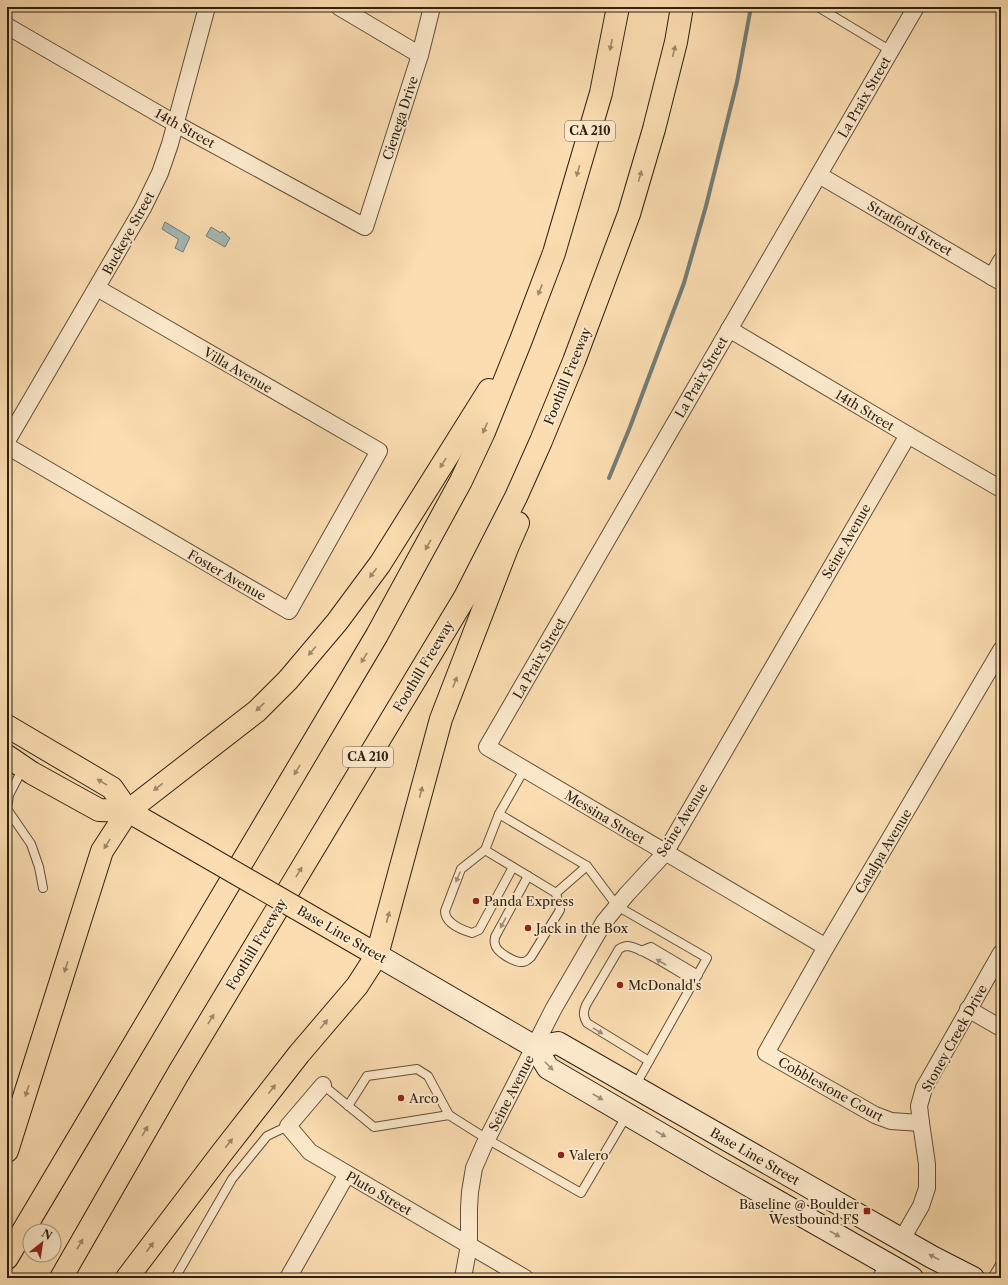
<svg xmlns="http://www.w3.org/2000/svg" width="1008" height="1285" font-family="'Libre Caslon Text',serif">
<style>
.water{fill:#a3b9b7;stroke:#747c75}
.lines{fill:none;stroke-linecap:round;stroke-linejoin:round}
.stream{stroke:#747c75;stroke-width:4}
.service-casing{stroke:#605039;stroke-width:10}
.minor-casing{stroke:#605039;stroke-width:18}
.secondary-casing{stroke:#2d2111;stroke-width:24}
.primary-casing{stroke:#2d2111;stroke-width:24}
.motorway-casing{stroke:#2d2111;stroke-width:24}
.service{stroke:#fce9cc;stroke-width:8}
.minor{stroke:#fce9cc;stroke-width:16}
.secondary{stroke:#fce9cc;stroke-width:22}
.primary{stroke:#fbddb1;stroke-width:22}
.motorway{stroke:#fbddb1;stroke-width:22}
.primary-bridge-casing{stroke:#2d2111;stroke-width:24;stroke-linecap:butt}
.primary-bridge{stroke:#fbddb1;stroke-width:22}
.oneway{fill:#9e8869}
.oneway2{fill:#9f8f78}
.poi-dot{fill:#8f2418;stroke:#fce9cc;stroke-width:1.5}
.labels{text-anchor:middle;stroke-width:4;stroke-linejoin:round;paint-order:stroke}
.shield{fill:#fce9cc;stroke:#6b5d49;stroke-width:1}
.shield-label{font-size:12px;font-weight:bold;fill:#2d2111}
.street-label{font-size:13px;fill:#2d2111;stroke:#fce9cc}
.poi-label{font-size:13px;fill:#2d2111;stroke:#fce9cc;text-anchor:start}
</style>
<rect width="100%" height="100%" fill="#fbddb1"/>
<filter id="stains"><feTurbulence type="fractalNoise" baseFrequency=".005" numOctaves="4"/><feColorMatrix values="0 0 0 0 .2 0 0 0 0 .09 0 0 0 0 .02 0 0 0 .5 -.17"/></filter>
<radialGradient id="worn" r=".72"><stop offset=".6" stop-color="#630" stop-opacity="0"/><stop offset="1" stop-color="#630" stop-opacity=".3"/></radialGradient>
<g class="water">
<path d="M 165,222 L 190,237 L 183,252 L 175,248 L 178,241 L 178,239 L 162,229 Z"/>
<path d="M 211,227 L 221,233 L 222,231 L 226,234 L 227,236 L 230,238 L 225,247 L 206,236 Z"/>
</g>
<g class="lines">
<path class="stream" d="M 609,478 L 630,427 L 684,283 L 706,206 L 737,82 L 751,7"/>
<g class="service-casing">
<g id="service">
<path d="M 818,7 L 891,51"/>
<path d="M 524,770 L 499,814 L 587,866 L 617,906 L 707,958 L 635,1086"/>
<path d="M 7,809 L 31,844 L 39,867 L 43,888"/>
<path d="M 7,809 L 9,795 L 23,768"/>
<path d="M 499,814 L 485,850 L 556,893 L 587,866"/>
<path d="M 485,850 L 461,869 L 445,911 C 445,923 462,930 472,933 L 479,930 L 513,867"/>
<path d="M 528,876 L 495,937 C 495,939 494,942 495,944 C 496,952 515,963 523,962 C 526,962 529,959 531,957 L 560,910 L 556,893"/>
<path d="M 641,951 L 651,947 L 698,975"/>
<path d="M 649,1061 L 587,1023 C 583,1016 583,1012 586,1005 L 619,949 C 622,947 624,946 628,946 C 643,948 680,973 694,981"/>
<path d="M 323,1085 L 374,1127 L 449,1115 L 487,1139 L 581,1193 L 627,1115"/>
<path d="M 348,1106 L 367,1076 L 417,1069 L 428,1076 L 449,1115"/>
<path d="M 175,1278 L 232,1179 L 267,1136 L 288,1126"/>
<path d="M 992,1278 L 1001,1263"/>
</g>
</g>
<g class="minor-casing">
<g id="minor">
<path d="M 339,7 L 420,55"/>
<path d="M 7,26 L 176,124 L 365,227 L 420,55 L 432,7"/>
<path d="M 819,175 L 1001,282"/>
<path d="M 992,277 L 1001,261"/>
<path d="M 729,329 L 908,435 L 1001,489"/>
<path d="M 7,441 L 143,208 L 160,173 L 170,144 L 207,7"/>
<path d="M 7,446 L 289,611 L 379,451 L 97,288"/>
<path d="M 826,947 L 487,747 L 916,7"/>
<path d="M 968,1009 L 1001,1028"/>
<path d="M 323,1085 L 288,1126 L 310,1152 L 525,1278"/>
<path d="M 921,1123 L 891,1121 L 875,1115 L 766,1053 L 826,947 L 1001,650"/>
<path d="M 902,1239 L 921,1206 L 927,1188 L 927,1164 L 921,1123 L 919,1106 L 924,1088 L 1001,953"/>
<path d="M 288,1278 L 347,1174"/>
<path d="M 463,1278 L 469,1245 L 469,1208 L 470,1192 L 474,1168 L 484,1145 L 554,1008 L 604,922 L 627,894 L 665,853 L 908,435"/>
<path d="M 881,1278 L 888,1265"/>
</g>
</g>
<g class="secondary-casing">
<g id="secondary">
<path d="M 377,955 L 535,1047 L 548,1068 L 717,1167 L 912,1278"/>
<path d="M 535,1047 L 558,1043 L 932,1257 L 973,1278"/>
</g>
</g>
<g class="primary-casing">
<g id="primary">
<path d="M 7,726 L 112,788 L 128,811 L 201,853"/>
<path d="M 7,756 L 32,773 L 99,810 L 128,811"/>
<path d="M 296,908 L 377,955"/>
</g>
</g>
<g class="motorway-casing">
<g id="motorway">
<path d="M 7,1151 L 102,851 L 128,811 L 257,711 L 288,680 L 337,622 L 380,564 L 489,390"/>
<path d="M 7,1258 L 377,635 L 461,481 L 484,432 L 521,340 L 554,253 L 601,93 L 618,7"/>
<path d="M 61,1278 L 178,1074 L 465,597 L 516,497 L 541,441 L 574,361 L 629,214 L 654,129 L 676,42 L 682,7"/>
<path d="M 127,1278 L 221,1154 L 299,1054 L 357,986 L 377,955 L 441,719 L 507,548 L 518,523"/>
</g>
</g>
<use href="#service" class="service"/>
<use href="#minor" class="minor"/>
<use href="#secondary" class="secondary"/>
<use href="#primary" class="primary"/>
<use href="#motorway" class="motorway"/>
<g class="primary-bridge-casing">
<path id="primary-bridge" d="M 201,853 L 296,908"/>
</g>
<use href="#primary-bridge" class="primary-bridge"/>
</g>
<defs><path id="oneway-solid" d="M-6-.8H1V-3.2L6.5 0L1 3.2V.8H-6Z"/></defs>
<g class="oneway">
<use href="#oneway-solid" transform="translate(611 45) rotate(102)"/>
<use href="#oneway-solid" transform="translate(674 51) rotate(-76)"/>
<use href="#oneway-solid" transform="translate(578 171) rotate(106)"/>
<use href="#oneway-solid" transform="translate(640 176) rotate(-74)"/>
<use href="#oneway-solid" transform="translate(540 290) rotate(111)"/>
<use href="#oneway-solid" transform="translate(485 428) rotate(113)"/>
<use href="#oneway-solid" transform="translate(443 463) rotate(122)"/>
<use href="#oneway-solid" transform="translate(428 545) rotate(119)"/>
<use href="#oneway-solid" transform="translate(373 573) rotate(127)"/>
<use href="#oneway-solid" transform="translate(312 651) rotate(130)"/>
<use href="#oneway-solid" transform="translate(364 658) rotate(121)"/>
<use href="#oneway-solid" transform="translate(455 682) rotate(-69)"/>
<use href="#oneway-solid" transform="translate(260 707) rotate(136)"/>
<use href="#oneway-solid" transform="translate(297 770) rotate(121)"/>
<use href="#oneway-solid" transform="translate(102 782) rotate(-149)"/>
<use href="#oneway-solid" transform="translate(158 787) rotate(142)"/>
<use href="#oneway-solid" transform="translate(421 792) rotate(-75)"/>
<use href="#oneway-solid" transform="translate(107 844) rotate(122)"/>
<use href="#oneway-solid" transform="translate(299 872) rotate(-59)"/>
<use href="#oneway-solid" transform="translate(388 917) rotate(-75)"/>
<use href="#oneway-solid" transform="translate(66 967) rotate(108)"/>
<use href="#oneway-solid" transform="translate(211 1019) rotate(-59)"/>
<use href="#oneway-solid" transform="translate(324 1024) rotate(-50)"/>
<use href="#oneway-solid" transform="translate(272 1089) rotate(-52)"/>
<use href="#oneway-solid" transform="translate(27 1091) rotate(108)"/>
<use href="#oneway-solid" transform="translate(145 1131) rotate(-60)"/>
<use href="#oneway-solid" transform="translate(229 1143) rotate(-52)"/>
<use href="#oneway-solid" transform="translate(80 1244) rotate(-60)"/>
<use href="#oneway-solid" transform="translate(150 1247) rotate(-53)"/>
</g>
<g class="oneway2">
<use href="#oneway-solid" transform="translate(458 877) rotate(113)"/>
<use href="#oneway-solid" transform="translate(503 923) rotate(119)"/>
<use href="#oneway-solid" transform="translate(661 962) rotate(-150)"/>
<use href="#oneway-solid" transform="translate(598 1031) rotate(31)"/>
<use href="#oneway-solid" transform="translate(549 1066) rotate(46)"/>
<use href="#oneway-solid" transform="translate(598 1097) rotate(30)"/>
<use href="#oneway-solid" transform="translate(661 1134) rotate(30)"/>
<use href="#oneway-solid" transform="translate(835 1234) rotate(30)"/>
<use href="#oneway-solid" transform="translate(934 1257) rotate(-152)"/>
</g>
<g class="poi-dot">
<circle cx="476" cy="901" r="4"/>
<circle cx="528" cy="928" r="4"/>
<circle cx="620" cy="985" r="4"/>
<circle cx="401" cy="1098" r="4"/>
<circle cx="561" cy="1155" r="4"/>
<rect x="863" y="1207" width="8" height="8" rx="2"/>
</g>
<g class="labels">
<g class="shield">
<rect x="565" y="121" width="50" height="20" rx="3"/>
<rect x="343" y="747" width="50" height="20" rx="3"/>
</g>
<g class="shield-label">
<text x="590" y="135">CA 210</text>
<text x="368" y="761">CA 210</text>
</g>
<g class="street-label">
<text transform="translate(864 97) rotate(-60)" y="5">La Praix Street</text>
<text transform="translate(400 118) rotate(-72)" y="5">Cienega Drive</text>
<text transform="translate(185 128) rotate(29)" y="5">14th Street</text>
<text transform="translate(910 228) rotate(30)" y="5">Stratford Street</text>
<text transform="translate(128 233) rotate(-61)" y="5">Buckeye Street</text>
<text transform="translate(238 370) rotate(30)" y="5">Villa Avenue</text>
<text transform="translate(567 376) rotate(-68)" y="5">Foothill Freeway</text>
<text transform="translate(701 377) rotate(-60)" y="5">La Praix Street</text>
<text transform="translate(865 410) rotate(31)" y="5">14th Street</text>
<text transform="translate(846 541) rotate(-60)" y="5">Seine Avenue</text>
<text transform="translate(227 575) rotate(30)" y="5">Foster Avenue</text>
<text transform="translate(539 658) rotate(-60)" y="5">La Praix Street</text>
<text transform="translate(423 666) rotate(-59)" y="5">Foothill Freeway</text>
<text transform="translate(605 817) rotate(31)" y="5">Messina Street</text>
<text transform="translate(682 820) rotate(-58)" y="5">Seine Avenue</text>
<text transform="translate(883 851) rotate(-59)" y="5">Catalpa Avenue</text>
<text transform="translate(342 934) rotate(30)" y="5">Base Line Street</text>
<text transform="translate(256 944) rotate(-59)" y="5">Foothill Freeway</text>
<text transform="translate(954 1038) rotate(-61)" y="5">Stoney Creek Drive</text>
<text transform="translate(831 1089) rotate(29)" y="5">Cobblestone Court</text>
<text transform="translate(511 1093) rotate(-63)" y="5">Seine Avenue</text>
<text transform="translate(755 1156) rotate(30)" y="5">Base Line Street</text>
<text transform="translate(379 1193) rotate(30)" y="5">Pluto Street</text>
</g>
<g class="poi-label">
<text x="484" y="906">Panda Express</text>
<text x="536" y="933">Jack in the Box</text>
<text x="628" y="990">McDonald's</text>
<text x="409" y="1103">Arco</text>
<text x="569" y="1160">Valero</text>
<text x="859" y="1209" text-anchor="end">Baseline @ Boulder<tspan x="859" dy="15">Westbound FS</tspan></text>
</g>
</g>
<rect width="1008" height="1285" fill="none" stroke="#fbddb1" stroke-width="24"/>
<rect x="8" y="8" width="992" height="1269" fill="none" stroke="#2d2111" stroke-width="2"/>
<rect x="12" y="12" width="984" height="1261" fill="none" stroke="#2d2111"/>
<g transform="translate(42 1243) rotate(30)"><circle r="19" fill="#fce9cc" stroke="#a99981"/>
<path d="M0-3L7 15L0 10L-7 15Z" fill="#8f2418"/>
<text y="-6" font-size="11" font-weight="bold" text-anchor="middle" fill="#2d2111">N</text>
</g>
<rect width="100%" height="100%" filter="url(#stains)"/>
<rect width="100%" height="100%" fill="url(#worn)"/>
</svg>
